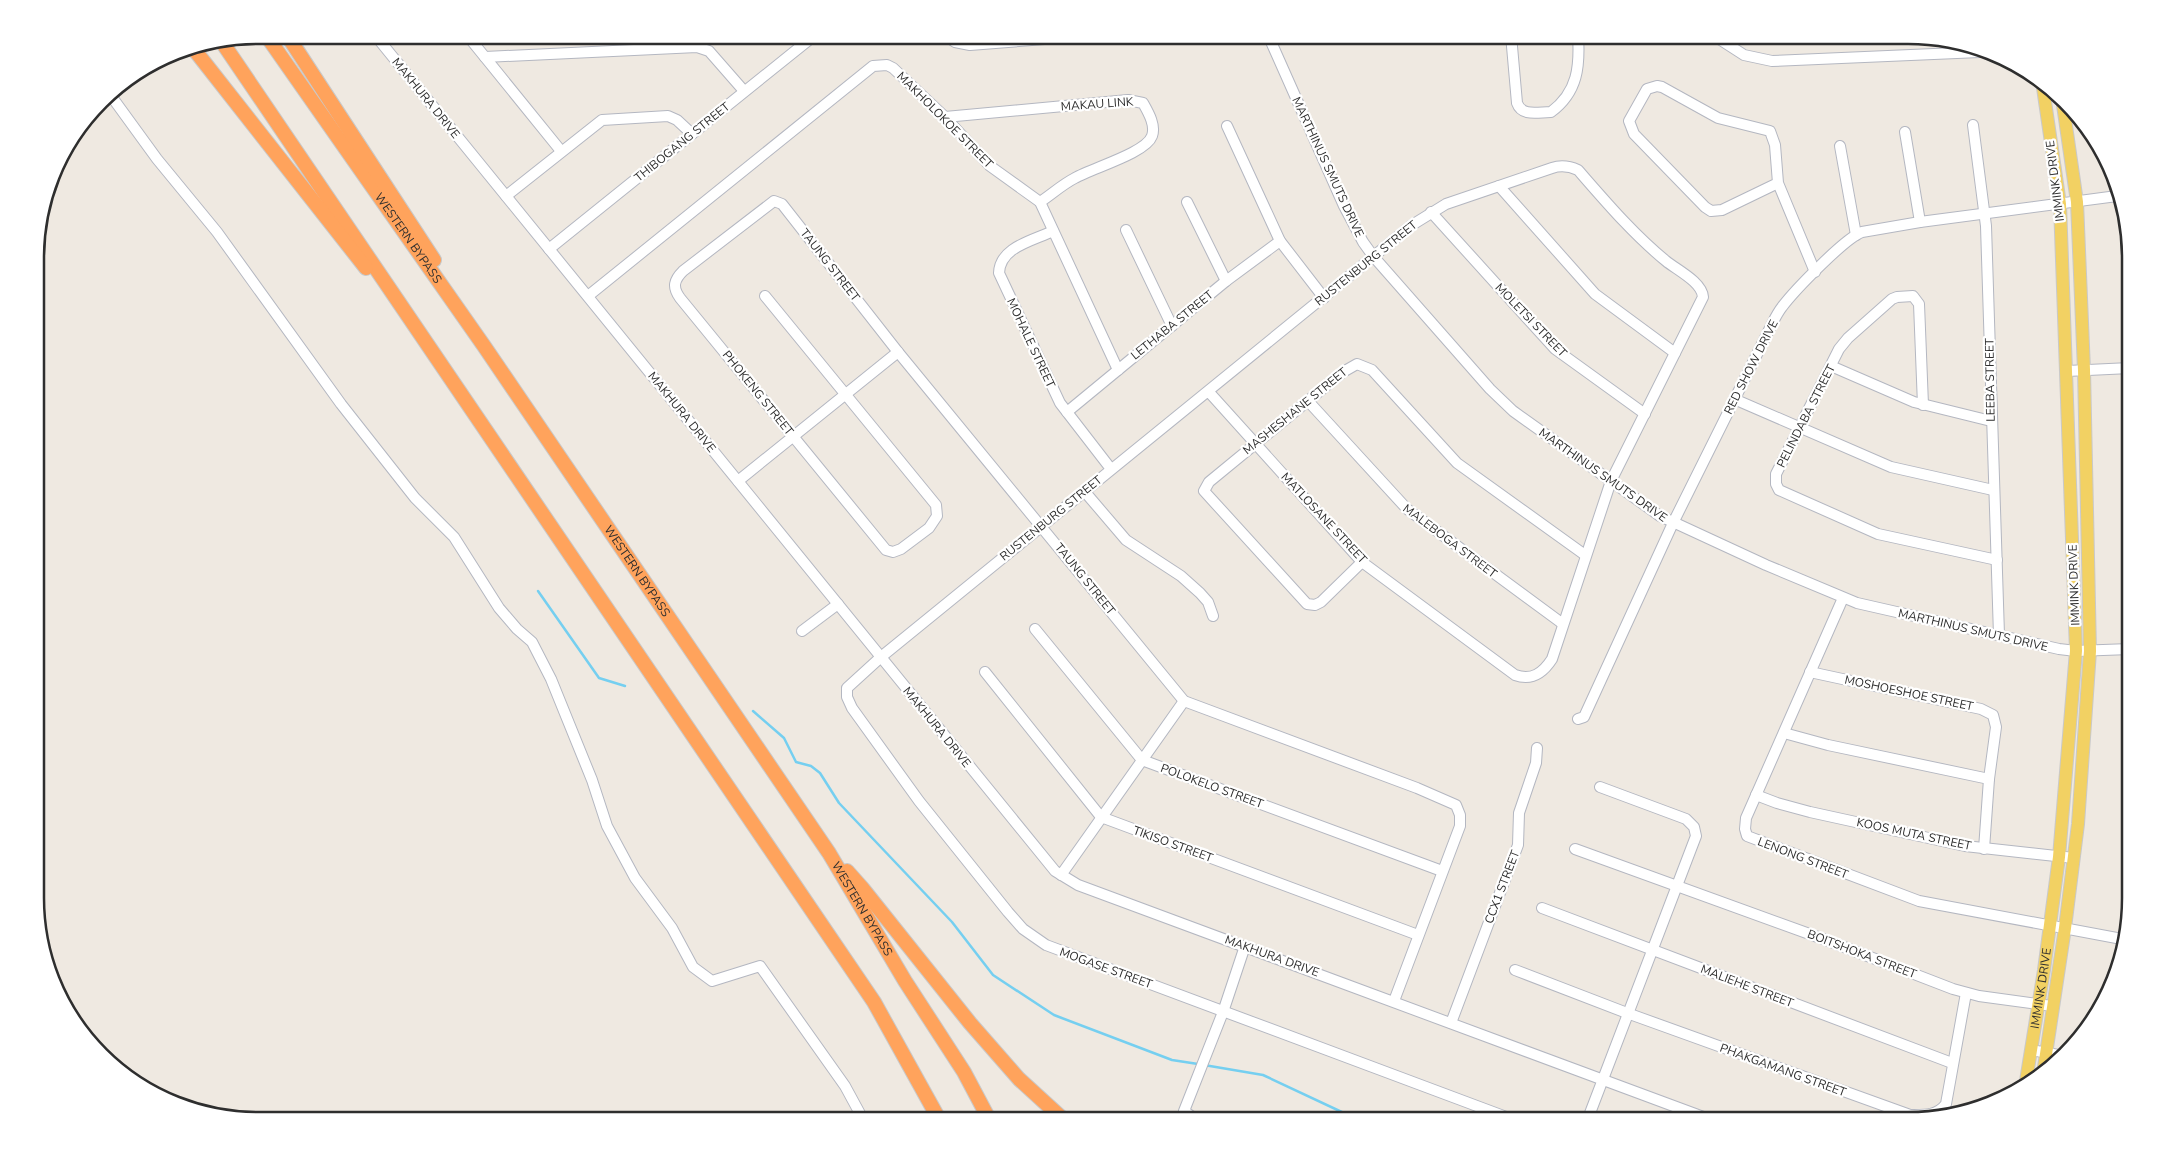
<svg xmlns="http://www.w3.org/2000/svg" width="2166" height="1156" font-family="'Nunito Sans',sans-serif">
<style>
.lines{fill:none;stroke-linecap:round;stroke-linejoin:round}
.stream{stroke:#75cff0;stroke-width:2.5}
.minor-casing{stroke:#b4b7c1;stroke-width:12}
.major-casing{stroke:#c9c9c9;stroke-width:14}
.highway-casing{stroke:#c9c9c9;stroke-width:16}
.minor{stroke:#fff;stroke-width:10}
.major{stroke:#f2d163;stroke-width:12}
.highway{stroke:#ffa35c;stroke-width:14}
.labels{text-anchor:middle;stroke-width:4.5;stroke-linejoin:round;paint-order:stroke}
.street-label{font-size:12px;fill:#2e2e2e;stroke:#fff}
.rim{fill:none;stroke:#2e2e2e;stroke-width:2.5}
</style>
<rect width="100%" height="100%" fill="#efe9e1"/>
<g class="lines">
<g class="stream">
<path d="M 538,591 L 599,678 L 625,686"/>
<path d="M 753,711 L 784,738 L 796,762 L 811,766 L 820,773 L 839,803 L 952,922 L 993,975 L 1054,1015 L 1172,1060 L 1198,1064"/>
<path d="M 1204,1065 L 1263,1075 L 1361,1121"/>
</g>
<g class="minor-casing">
<g id="minor">
<path d="M 375,35 L 1055,871 L 1078,885 L 1714,1121"/>
<path d="M 467,35 L 561,151"/>
<path d="M 944,35 L 955,42 L 970,45 L 1096,35"/>
<path d="M 1268,35 L 1344,206 L 1363,242 L 1373,256 L 1490,389 L 1513,411 L 1660,516 L 1766,565 L 1857,603 L 2059,649 L 2076,651 L 2130,649"/>
<path d="M 1511,35 L 1517,103 C 1522,117 1538,112 1551,112 C 1578,92 1580,66 1578,35"/>
<path d="M 1713,35 L 1744,55 L 1772,61 L 1980,52"/>
<path d="M 485,57 L 697,47 L 709,51 L 744,91"/>
<path d="M 109,93 L 157,159 L 217,232 L 341,404 L 415,498 L 454,537 L 499,608 L 517,629 L 532,642 L 551,679 L 592,780 L 607,826 L 635,878 L 672,928 L 693,967 L 712,981 L 760,966 L 845,1086 L 864,1121"/>
<path d="M 945,117 L 1128,100 L 1143,103 C 1148,112 1156,125 1152,136 C 1146,153 1092,168 1075,178 C 1063,184 1052,194 1040,202"/>
<path d="M 1973,125 L 1986,226 L 1999,635"/>
<path d="M 1227,126 L 1280,241 L 1324,298"/>
<path d="M 1905,132 L 1920,222"/>
<path d="M 1840,146 L 1856,235"/>
<path d="M 1778,183 L 1722,210 L 1711,211 L 1705,207 L 1634,134 L 1629,121 L 1647,89 L 1657,86 L 1662,87 L 1718,118 L 1770,131 L 1775,145 L 1778,183 L 1815,272"/>
<path d="M 1499,186 L 1595,294 L 1675,353"/>
<path d="M 506,196 L 602,120 L 668,116 L 677,120 L 692,134"/>
<path d="M 1187,202 L 1226,281"/>
<path d="M 1431,212 L 1555,349 L 1645,414"/>
<path d="M 1126,230 L 1172,326"/>
<path d="M 1053,231 C 1032,241 1000,247 999,273 L 1060,403 L 1111,469"/>
<path d="M 549,249 L 815,35"/>
<path d="M 588,296 L 873,66 L 887,65 L 893,68 L 945,117 L 990,166 L 1040,202 L 1118,370"/>
<path d="M 765,296 L 936,505 L 937,516 L 929,528 L 901,549 L 893,552 L 886,550 L 680,298 C 672,287 674,280 683,271 L 774,201 L 782,204 L 898,352 L 1184,701 L 1417,788 L 1456,805 L 1460,815 L 1460,826 L 1394,1001"/>
<path d="M 1831,366 L 1914,402 L 1991,421"/>
<path d="M 2067,371 L 2130,368"/>
<path d="M 1208,391 L 1362,562 L 1515,675 C 1532,681 1543,673 1552,659 L 1611,481 L 1703,297 C 1702,282 1677,270 1666,261 C 1633,234 1606,202 1578,170 C 1569,166 1561,165 1552,168 L 1446,204 L 1412,225 L 881,657 L 847,688 L 847,697 L 852,708 L 919,801 L 1008,912 L 1023,929 L 1046,945 L 1517,1121"/>
<path d="M 1734,399 L 1891,467 L 1993,490"/>
<path d="M 1308,401 L 1407,509 L 1563,624"/>
<path d="M 1923,405 L 1919,304 L 1913,296 L 1897,297 L 1892,299 L 1848,338 L 1839,349 L 1776,474 L 1776,484 L 1779,490 L 1878,534 L 1997,560"/>
<path d="M 1067,412 L 1226,281 L 1280,241"/>
<path d="M 738,481 L 898,352"/>
<path d="M 1085,492 L 1126,540 L 1181,576 L 1200,593 L 1208,602 L 1213,616"/>
<path d="M 1362,562 L 1321,602 L 1315,605 L 1307,604 L 1204,491 L 1209,482 L 1343,372 L 1357,364 L 1372,370 L 1457,463 L 1585,555"/>
<path d="M 1843,598 L 1746,818 L 1745,829 L 1747,836 L 1919,901 L 2122,939"/>
<path d="M 1035,629 L 1142,760 L 1442,871"/>
<path d="M 802,631 L 838,604"/>
<path d="M 985,672 L 1101,817 L 1418,935"/>
<path d="M 1810,672 L 1981,709 L 1993,715 L 1996,727 L 1989,779 L 1984,849"/>
<path d="M 1578,719 L 1584,717 L 1673,523 L 1772,324 C 1775,318 1778,312 1782,307 C 1794,291 1845,238 1862,232 L 1920,222 L 2117,196"/>
<path d="M 1784,733 L 1828,745 L 1989,779"/>
<path d="M 1756,795 L 1777,803 L 1810,812 L 1965,846 L 2074,858"/>
<path d="M 1575,849 L 1826,940 L 1953,989 L 1979,996 L 2052,1006"/>
<path d="M 1061,875 L 1184,701"/>
<path d="M 1542,908 L 1952,1063"/>
<path d="M 1515,970 L 1627,1013 L 1910,1115 C 1924,1115 1937,1116 1946,1104 L 1966,993"/>
<path d="M 1451,1023 L 1518,845 L 1519,813 L 1536,763 L 1537,748"/>
<path d="M 2031,1050 L 2064,1056"/>
<path d="M 1198,1121 L 1184,1111 L 1223,1012 L 1245,946"/>
<path d="M 1587,1121 L 1696,836 L 1694,827 L 1686,819 L 1600,787"/>
</g>
</g>
<g class="major-casing">
<g id="major">
<path d="M 2043,1074 L 2065,928 L 2078,824 L 2090,651 L 2084,370 L 2077,202 L 2062,98"/>
<path id="s1" d="M 2025,1087 L 2044,970 L 2059,857 L 2076,651 L 2060,204 L 2042,81"/>
</g>
</g>
<g class="highway-casing">
<g id="highway">
<path id="s2" d="M 266,35 L 484,346 L 829,853 L 905,981 L 964,1072 L 990,1121"/>
<path d="M 287,35 L 434,260"/>
<path d="M 222,42 L 874,1002 L 940,1121"/>
<path d="M 193,48 L 366,268"/>
<path d="M 847,871 L 863,889 L 970,1023 L 1019,1079 L 1065,1121"/>
</g>
</g>
<use href="#minor" class="minor"/>
<use href="#major" class="major"/>
<use href="#highway" class="highway"/>
</g>
<g class="labels">
<g class="street-label">
<text transform="translate(426 98) rotate(51)" y="4">MAKHURA DRIVE</text>
<text transform="translate(1097 104) rotate(-4)" y="4">MAKAU LINK</text>
<text transform="translate(945 120) rotate(45)" y="4">MAKHOLOKOE STREET</text>
<text transform="translate(682 142) rotate(-39)" y="4">THIBOGANG STREET</text>
<text transform="translate(1328 167) rotate(65)" y="4">MARTHINUS SMUTS DRIVE</text>
<text transform="translate(2055 181) rotate(-97)" y="4">IMMINK DRIVE</text>
<text dy="4" stroke="none"><textPath href="#s2" startOffset="248">WESTERN BYPASS</textPath></text>
<text transform="translate(1366 263) rotate(-39)" y="4">RUSTENBURG STREET</text>
<text transform="translate(830 265) rotate(52)" y="4">TAUNG STREET</text>
<text transform="translate(1531 320) rotate(46)" y="4">MOLETSI STREET</text>
<text transform="translate(1172 325) rotate(-39)" y="4">LETHABA STREET</text>
<text transform="translate(1031 343) rotate(65)" y="4">MOHALE STREET</text>
<text transform="translate(1751 367) rotate(-63)" y="4">RED SHOW DRIVE</text>
<text transform="translate(1990 380) rotate(-91)" y="4">LEEBA STREET</text>
<text transform="translate(758 393) rotate(51)" y="4">PHOKENG STREET</text>
<text transform="translate(1295 411) rotate(-39)" y="4">MASHESHANE STREET</text>
<text transform="translate(682 412) rotate(51)" y="4">MAKHURA DRIVE</text>
<text transform="translate(1806 416) rotate(-63)" y="4">PELINDABA STREET</text>
<text transform="translate(1603 475) rotate(35)" y="4">MARTHINUS SMUTS DRIVE</text>
<text transform="translate(1051 518) rotate(-39)" y="4">RUSTENBURG STREET</text>
<text transform="translate(1324 518) rotate(47)" y="4">MATLOSANE STREET</text>
<text transform="translate(1450 541) rotate(37)" y="4">MALEBOGA STREET</text>
<text dy="4" stroke="none"><textPath href="#s2" startOffset="652">WESTERN BYPASS</textPath></text>
<text transform="translate(1085 579) rotate(51)" y="4">TAUNG STREET</text>
<text transform="translate(2074 585) rotate(-92)" y="4">IMMINK DRIVE</text>
<text transform="translate(1973 630) rotate(13)" y="4">MARTHINUS SMUTS DRIVE</text>
<text transform="translate(1909 693) rotate(12)" y="4">MOSHOESHOE STREET</text>
<text transform="translate(937 727) rotate(51)" y="4">MAKHURA DRIVE</text>
<text transform="translate(1212 786) rotate(20)" y="4">POLOKELO STREET</text>
<text transform="translate(1914 834) rotate(12)" y="4">KOOS MUTA STREET</text>
<text transform="translate(1173 844) rotate(20)" y="4">TIKISO STREET</text>
<text transform="translate(1803 858) rotate(21)" y="4">LENONG STREET</text>
<text transform="translate(1502 887) rotate(-69)" y="4">CCX1 STREET</text>
<text dy="4" stroke="none"><textPath href="#s2" startOffset="1058">WESTERN BYPASS</textPath></text>
<text transform="translate(1862 954) rotate(21)" y="4">BOITSHOKA STREET</text>
<text transform="translate(1272 956) rotate(20)" y="4">MAKHURA DRIVE</text>
<text transform="translate(1106 968) rotate(20)" y="4">MOGASE STREET</text>
<text transform="translate(1747 986) rotate(21)" y="4">MALIEHE STREET</text>
<text dy="4" stroke="none"><textPath href="#s1" startOffset="100">IMMINK DRIVE</textPath></text>
<text transform="translate(1783 1070) rotate(20)" y="4">PHAKGAMANG STREET</text>
</g>
</g>
<path d="M0 0H2166V1156H0ZM258 44H1908A214 214 0 0 1 2122 258V898A214 214 0 0 1 1908 1112H258A214 214 0 0 1 44 898V258A214 214 0 0 1 258 44Z" fill="#fff" fill-rule="evenodd"/>
<path class="rim" d="M258 44H1908A214 214 0 0 1 2122 258V898A214 214 0 0 1 1908 1112H258A214 214 0 0 1 44 898V258A214 214 0 0 1 258 44Z"/>
</svg>
